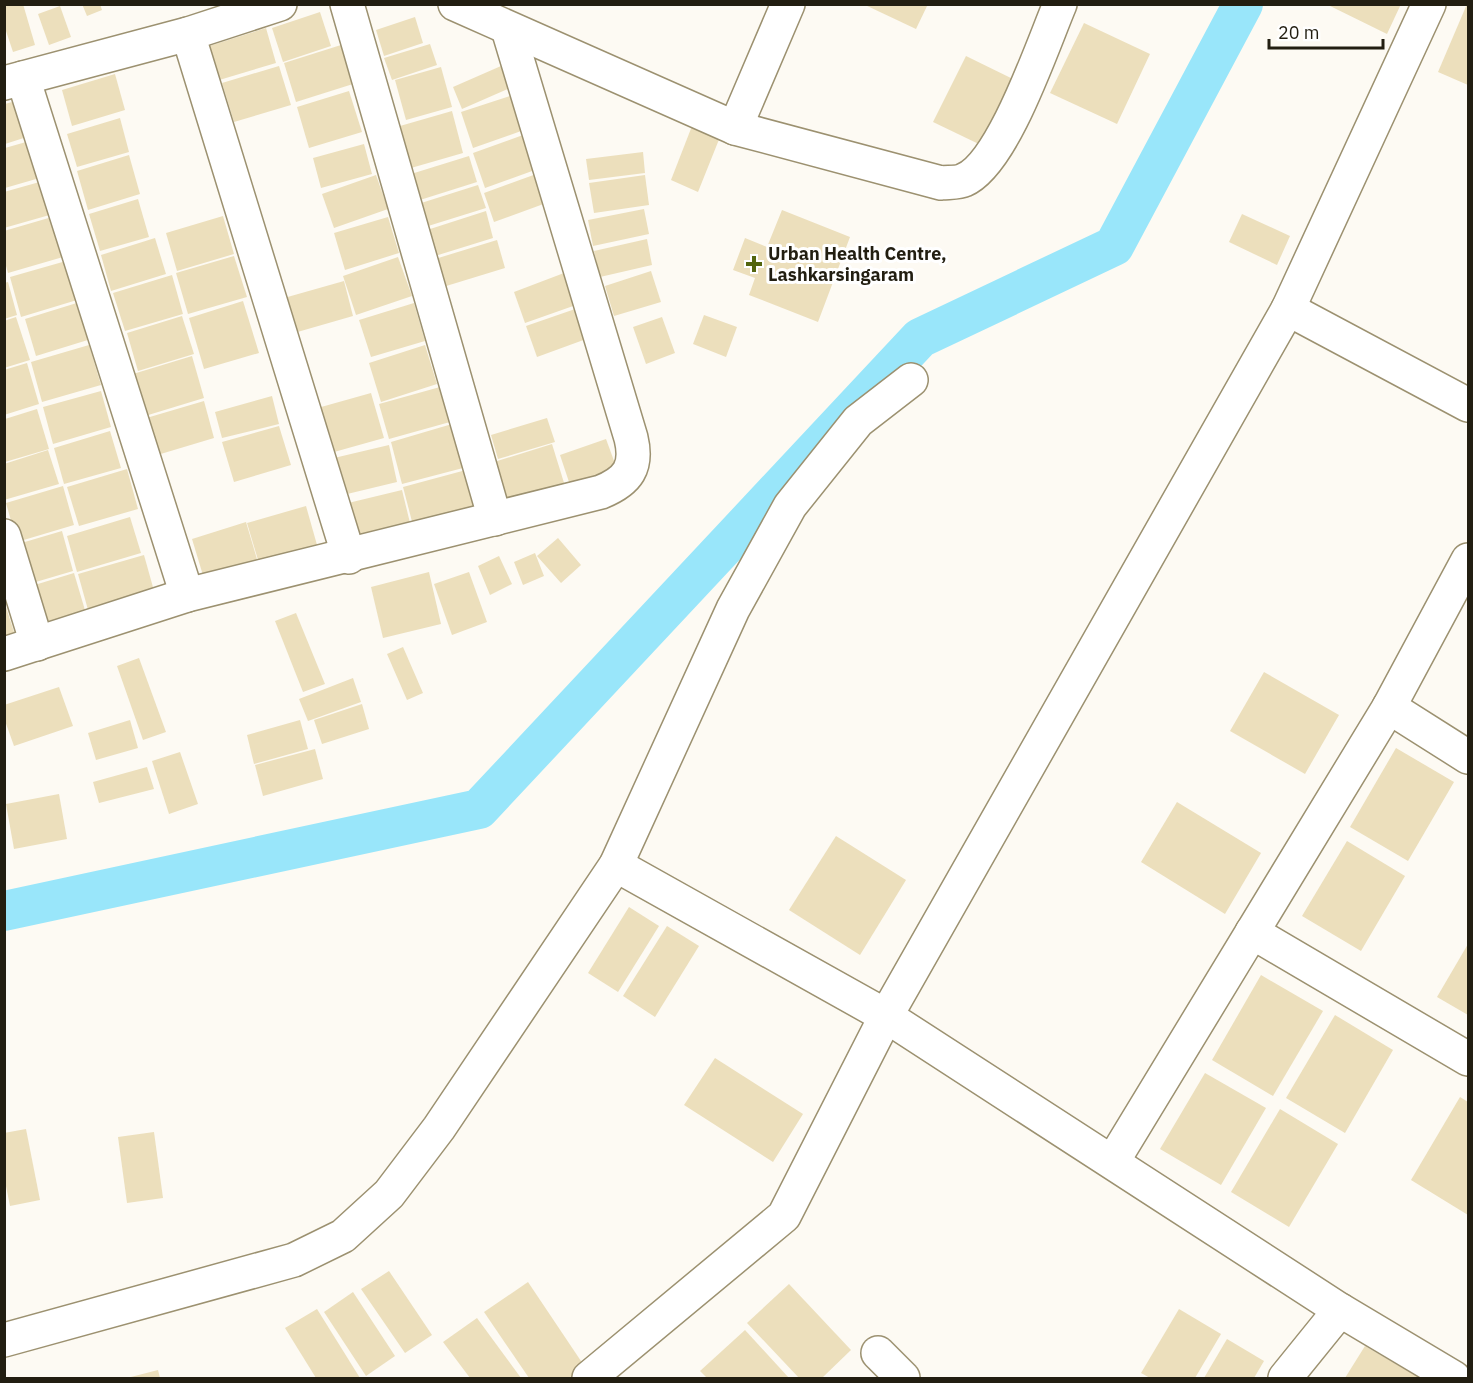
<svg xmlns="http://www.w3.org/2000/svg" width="1473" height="1383" font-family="'IBM Plex Sans',sans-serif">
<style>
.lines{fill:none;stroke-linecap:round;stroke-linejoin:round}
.canal{stroke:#99e6fa;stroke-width:40}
.building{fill:#ecdfbc}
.minor-casing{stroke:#9c9170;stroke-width:36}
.minor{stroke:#fff;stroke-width:33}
.poi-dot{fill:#53650e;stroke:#fff;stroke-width:2}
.labels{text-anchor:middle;stroke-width:6;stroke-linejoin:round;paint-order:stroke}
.poi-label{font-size:18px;font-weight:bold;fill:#221e11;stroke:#fff;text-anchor:start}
</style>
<rect width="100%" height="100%" fill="#fdfaf3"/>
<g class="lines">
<path class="canal" d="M 4,911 L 479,809 L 920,338 L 1114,246 L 1243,4"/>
</g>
<g class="building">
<path d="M 7,4 L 23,4 L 35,45 L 13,52 L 4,25 L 4,5 Z"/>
<path d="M 82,4 L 100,4 L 102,10 L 87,16 Z"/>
<path d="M 863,4 L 928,4 L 916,29 Z"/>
<path d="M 1326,4 L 1401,4 L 1387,34 Z"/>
<path d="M 1467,4 L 1468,4 L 1468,85 L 1438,72 Z"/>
<path d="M 60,6 L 71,37 L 49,45 L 38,14 Z"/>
<path d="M 320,12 L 331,46 L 283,62 L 272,28 Z"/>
<path d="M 415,17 L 423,43 L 384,56 L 376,30 Z"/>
<path d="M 1084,23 L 1150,54 L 1117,124 L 1050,93 Z"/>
<path d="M 266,28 L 276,63 L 216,81 L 206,47 Z"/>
<path d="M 430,44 L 437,65 L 392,80 L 384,58 Z"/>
<path d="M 341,45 L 353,84 L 296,102 L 284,63 Z"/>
<path d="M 966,56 L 1017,81 L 985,147 L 933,122 Z"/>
<path d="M 279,66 L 291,105 L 234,122 L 222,83 Z"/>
<path d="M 501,66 L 510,88 L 462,109 L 453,87 Z"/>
<path d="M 441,67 L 452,107 L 406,120 L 395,80 Z"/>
<path d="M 115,74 L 125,110 L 72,126 L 62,90 Z"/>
<path d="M 349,91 L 362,132 L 309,148 L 297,107 Z"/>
<path d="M 513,95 L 524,130 L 473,148 L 461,112 Z"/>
<path d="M 19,100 L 30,136 L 5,144 L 5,104 Z"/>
<path d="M 452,111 L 463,153 L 411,168 L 400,126 Z"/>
<path d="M 120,118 L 129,152 L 77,167 L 67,134 Z"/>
<path d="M 692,126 L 720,137 L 698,192 L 671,180 Z"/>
<path d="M 523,135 L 535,170 L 485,188 L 473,153 Z"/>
<path d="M 33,140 L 43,177 L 5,188 L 5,148 Z"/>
<path d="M 364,144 L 372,174 L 321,188 L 313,158 Z"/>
<path d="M 643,152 L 645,173 L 589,180 L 586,159 Z"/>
<path d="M 129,155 L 140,194 L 88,210 L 77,171 Z"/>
<path d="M 469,156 L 477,182 L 420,200 L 411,174 Z"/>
<path d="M 539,173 L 549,202 L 494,222 L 484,193 Z"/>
<path d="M 376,175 L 388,209 L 334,228 L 322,194 Z"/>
<path d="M 645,175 L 649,205 L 594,213 L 589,183 Z"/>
<path d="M 43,181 L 53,214 L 4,228 L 4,192 Z"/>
<path d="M 478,185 L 486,208 L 425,227 L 418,204 Z"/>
<path d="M 138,199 L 149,237 L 100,251 L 89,214 Z"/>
<path d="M 644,209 L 649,234 L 593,246 L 588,220 Z"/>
<path d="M 782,210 L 850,237 L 818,322 L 749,295 L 755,278 L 733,270 L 745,238 L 767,247 Z"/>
<path d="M 486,211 L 493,238 L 435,256 L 427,230 Z"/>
<path d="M 1242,214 L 1290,236 L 1277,265 L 1229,242 Z"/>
<path d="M 223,216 L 234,254 L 177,271 L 166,233 Z"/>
<path d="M 52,217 L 63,257 L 8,273 L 4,259 L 4,231 Z"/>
<path d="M 388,217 L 399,253 L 345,270 L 334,233 Z"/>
<path d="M 155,238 L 166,274 L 111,291 L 101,255 Z"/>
<path d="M 647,239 L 652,265 L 600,277 L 594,251 Z"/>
<path d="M 497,240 L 505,268 L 443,287 L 435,259 Z"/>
<path d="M 234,256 L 247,297 L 188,314 L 176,273 Z"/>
<path d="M 398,257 L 412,296 L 356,315 L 343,276 Z"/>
<path d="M 66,261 L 77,300 L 21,317 L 10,277 Z"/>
<path d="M 651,271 L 661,302 L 614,316 L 605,286 Z"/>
<path d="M 564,273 L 576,305 L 525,323 L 514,292 Z"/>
<path d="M 172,275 L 183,314 L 125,331 L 113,293 Z"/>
<path d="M 344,281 L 353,316 L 294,333 L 284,298 Z"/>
<path d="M 8,282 L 17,315 L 4,319 L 4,283 Z"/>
<path d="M 243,301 L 259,353 L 204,369 L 189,318 Z"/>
<path d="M 80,302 L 91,339 L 36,356 L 25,319 Z"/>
<path d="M 414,303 L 425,341 L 371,357 L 359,320 Z"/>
<path d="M 578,308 L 589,338 L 537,357 L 526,326 Z"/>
<path d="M 704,315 L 737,327 L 726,357 L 693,344 Z"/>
<path d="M 182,316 L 194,354 L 138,371 L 127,333 Z"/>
<path d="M 16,317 L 30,360 L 4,368 L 4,321 Z"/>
<path d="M 662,317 L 675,353 L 646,364 L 633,327 Z"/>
<path d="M 89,345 L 101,385 L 42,402 L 31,362 Z"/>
<path d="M 425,345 L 437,384 L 381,402 L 369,363 Z"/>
<path d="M 192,356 L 204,398 L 145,416 L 133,374 Z"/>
<path d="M 27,363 L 39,404 L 4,415 L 4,370 Z"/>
<path d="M 440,387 L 450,422 L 389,439 L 379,404 Z"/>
<path d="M 101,391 L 111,427 L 53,444 L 43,407 Z"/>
<path d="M 371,393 L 384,438 L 327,454 L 314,409 Z"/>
<path d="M 272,396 L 279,424 L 222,438 L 215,412 Z"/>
<path d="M 204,401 L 214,438 L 154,456 L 143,419 Z"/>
<path d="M 37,409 L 49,449 L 5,462 L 5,419 Z"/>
<path d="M 547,418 L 555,442 L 498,459 L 491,435 Z"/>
<path d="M 452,424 L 463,468 L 402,484 L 391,442 Z"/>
<path d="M 279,426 L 291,465 L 234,482 L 222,442 Z"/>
<path d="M 110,431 L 121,468 L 64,484 L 54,448 Z"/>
<path d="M 606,439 L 617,469 L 570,485 L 560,455 Z"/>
<path d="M 552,444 L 565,486 L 507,505 L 494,462 Z"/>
<path d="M 389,445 L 397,482 L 343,495 L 334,458 Z"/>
<path d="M 48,450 L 59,484 L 4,500 L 4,464 Z"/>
<path d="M 127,469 L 138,509 L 79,526 L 67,487 Z"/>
<path d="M 466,470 L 479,516 L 415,533 L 403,487 Z"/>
<path d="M 63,486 L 74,525 L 17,542 L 6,503 Z"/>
<path d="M 402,490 L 411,527 L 353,541 L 344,504 Z"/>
<path d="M 306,506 L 319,552 L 261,570 L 247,523 Z"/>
<path d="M 130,517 L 141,553 L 77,572 L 67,536 Z"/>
<path d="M 246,522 L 259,566 L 205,582 L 192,539 Z"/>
<path d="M 62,531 L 73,571 L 29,584 L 18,544 Z"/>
<path d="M 558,538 L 581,565 L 561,583 L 537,556 Z"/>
<path d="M 535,553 L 544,576 L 523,585 L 514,562 Z"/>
<path d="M 144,555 L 156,598 L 90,617 L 78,574 Z"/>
<path d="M 499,556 L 512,584 L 490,595 L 478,566 Z"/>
<path d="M 429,572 L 441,624 L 383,638 L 371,587 Z"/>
<path d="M 469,572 L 487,622 L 452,635 L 434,584 Z"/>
<path d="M 74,573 L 87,617 L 41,630 L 28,587 Z"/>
<path d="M 4,601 L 16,638 L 4,641 Z"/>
<path d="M 296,613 L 325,684 L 303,692 L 275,621 Z"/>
<path d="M 403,647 L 423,693 L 407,700 L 387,654 Z"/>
<path d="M 139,658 L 166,732 L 143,740 L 117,666 Z"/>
<path d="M 1264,672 L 1339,715 L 1305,774 L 1230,731 Z"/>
<path d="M 353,678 L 361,702 L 308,721 L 299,699 Z"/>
<path d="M 59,687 L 73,726 L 14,746 L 4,718 L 4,705 Z"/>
<path d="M 362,704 L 369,729 L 322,744 L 314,720 Z"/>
<path d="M 130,720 L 138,748 L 96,760 L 88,733 Z"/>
<path d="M 300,720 L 308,749 L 254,764 L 247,735 Z"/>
<path d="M 1396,748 L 1454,782 L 1408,861 L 1350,827 Z"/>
<path d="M 315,749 L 323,779 L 263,796 L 255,765 Z"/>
<path d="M 180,752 L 198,804 L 169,814 L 152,761 Z"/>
<path d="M 147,767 L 154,789 L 99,803 L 93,782 Z"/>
<path d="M 59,794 L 67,839 L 14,849 L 6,804 Z"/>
<path d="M 1177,802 L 1261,853 L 1225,914 L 1141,862 Z"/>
<path d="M 836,836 L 906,880 L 860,955 L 789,910 Z"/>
<path d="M 1347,841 L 1405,876 L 1361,951 L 1302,916 Z"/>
<path d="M 629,907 L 659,926 L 618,992 L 588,973 Z"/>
<path d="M 667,926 L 699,946 L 655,1017 L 623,996 Z"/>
<path d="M 1468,944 L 1468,1015 L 1437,997 Z"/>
<path d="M 1261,975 L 1323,1011 L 1273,1096 L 1212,1060 Z"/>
<path d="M 1335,1015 L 1393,1050 L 1345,1133 L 1286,1098 Z"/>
<path d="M 715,1058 L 803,1114 L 773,1162 L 684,1105 Z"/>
<path d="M 1205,1073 L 1266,1108 L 1221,1185 L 1160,1149 Z"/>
<path d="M 1460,1097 L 1468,1102 L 1468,1215 L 1411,1180 Z"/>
<path d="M 1280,1109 L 1338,1144 L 1289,1227 L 1231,1192 Z"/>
<path d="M 26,1129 L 40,1200 L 10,1206 L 4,1176 L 4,1133 Z"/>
<path d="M 154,1132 L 163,1198 L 127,1203 L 118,1137 Z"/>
<path d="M 389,1271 L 432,1335 L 405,1353 L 361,1289 Z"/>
<path d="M 528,1282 L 585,1367 L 569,1378 L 529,1378 L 484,1312 Z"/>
<path d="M 789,1284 L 851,1350 L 822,1378 L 799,1378 L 747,1323 Z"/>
<path d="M 353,1292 L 395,1356 L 366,1376 L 324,1312 Z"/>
<path d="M 317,1309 L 360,1378 L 316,1378 L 285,1328 Z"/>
<path d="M 1179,1309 L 1221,1334 L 1195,1378 L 1150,1378 L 1141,1373 Z"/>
<path d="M 477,1318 L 521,1378 L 470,1378 L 443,1342 Z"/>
<path d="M 745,1330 L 789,1378 L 707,1378 L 700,1371 Z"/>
<path d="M 1227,1339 L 1264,1361 L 1254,1378 L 1204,1378 Z"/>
<path d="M 1365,1346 L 1420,1378 L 1345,1378 Z"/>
<path d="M 158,1370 L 160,1378 L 127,1378 Z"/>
</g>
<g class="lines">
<g class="minor-casing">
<g id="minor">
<path d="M 347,4 L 495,519"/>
<path d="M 455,4 L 735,128 L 941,183 C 948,182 958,183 964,180 C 1003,164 1043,44 1060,4"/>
<path d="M 188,34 L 349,557"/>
<path d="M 23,78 L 187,595"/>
<path d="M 4,83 L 188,34 L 280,4"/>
<path d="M 735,128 L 788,4"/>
<path d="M 1288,309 L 1468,405"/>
<path d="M 4,536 L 37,644"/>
<path d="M 4,654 L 187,595 L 601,492 C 628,481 638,467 631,438 L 508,29"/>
<path d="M 1389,707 L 1468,757"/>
<path d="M 616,865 L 886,1016 L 1340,1310 L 1454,1378"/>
<path d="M 1252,932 L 1468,1059"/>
<path d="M 1113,1161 L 1389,707 L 1468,560"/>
<path d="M 4,1340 L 294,1260 L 343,1236 L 389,1194 L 439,1128 L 616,865 L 733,609 L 790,506 L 858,421 L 911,380"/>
<path d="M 878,1353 L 903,1378"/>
<path d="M 589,1378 L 784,1216 L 886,1016 L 1288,309 L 1429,4"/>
<path d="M 1285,1378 L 1340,1310"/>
</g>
</g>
<use href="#minor" class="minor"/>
</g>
<path class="poi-dot" d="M751 255h6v6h6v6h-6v6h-6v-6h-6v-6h6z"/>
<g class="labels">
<g class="poi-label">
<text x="768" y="260">Urban Health Centre,<tspan x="768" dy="21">Lashkarsingaram</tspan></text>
</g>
</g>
<rect width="1473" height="1383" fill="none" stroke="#221e11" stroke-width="12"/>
<path d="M1269 39v9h114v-9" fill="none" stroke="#221e11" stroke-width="3"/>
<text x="1278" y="39" font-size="18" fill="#221e11" stroke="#ffffff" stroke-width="4.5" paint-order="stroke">20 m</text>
</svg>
